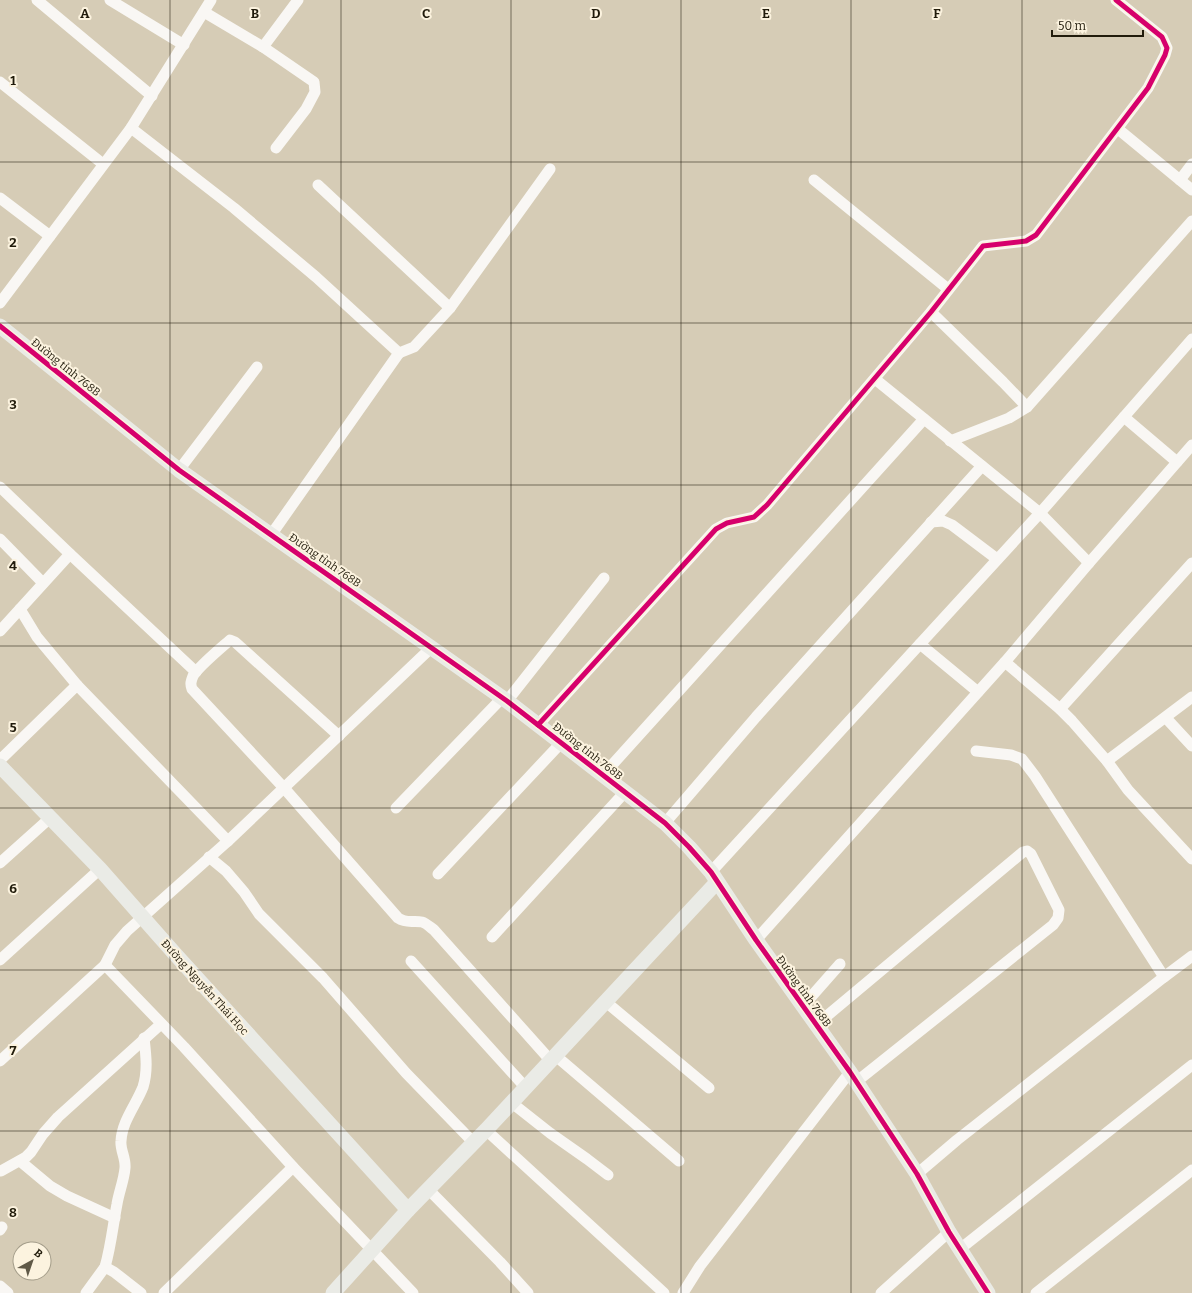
<svg xmlns="http://www.w3.org/2000/svg" width="1192" height="1293" font-family="Bitter,serif">
<style>
.lines{fill:none;stroke-linecap:round;stroke-linejoin:round}
.street{stroke:#f9f7f4;stroke-width:11}
.secondary{stroke:#eaebe6;stroke-width:15}
.cycleway-casing{stroke:#fcf3df;stroke-width:8}
.cycleway{stroke:#d6006c;stroke-width:5}
.grid{fill:none;stroke:#211b0b;stroke-width:1;stroke-opacity:0.55}
.labels{text-anchor:middle;stroke-width:4;stroke-linejoin:round;paint-order:stroke}
.street-label{font-size:11px;fill:#211b0b;stroke:#fcf3df}
.grid-label{font-size:13px;text-anchor:middle;font-weight:bold;fill:#211b0b;stroke:#fcf3df;stroke-width:4;stroke-linejoin:round;paint-order:stroke}
</style>
<rect width="100%" height="100%" fill="#d6ccb6"/>
<g class="lines">
<g class="street">
<path d="M 37,0 L 152,96"/>
<path d="M 110,0 L 184,45"/>
<path d="M 204,12 L 263,47 L 314,82 L 315,92 L 306,109 L 276,148"/>
<path d="M 263,47 L 298,0"/>
<path d="M 0,82 L 103,164"/>
<path d="M 131,128 L 234,208 L 316,277 L 399,353 L 414,347 L 450,308 L 550,169"/>
<path d="M 1118,129 L 1192,190"/>
<path d="M 814,180 L 948,289"/>
<path d="M 1180,180 L 1192,164"/>
<path d="M 318,185 L 450,308"/>
<path d="M 0,198 L 50,236"/>
<path d="M 0,303 L 131,128 L 211,0"/>
<path d="M 931,312 L 1003,382 L 1027,407 L 1009,418 L 950,441"/>
<path d="M 875,379 L 1040,513 L 1089,563"/>
<path d="M 1027,407 L 1192,221"/>
<path d="M 1124,417 L 1177,462"/>
<path d="M 179,470 L 257,367"/>
<path d="M 0,487 L 70,554 L 196,672"/>
<path d="M 931,522 L 943,521 L 952,525 L 997,559"/>
<path d="M 271,535 L 399,353"/>
<path d="M 0,539 L 43,583"/>
<path d="M 20,609 L 37,637 L 77,685"/>
<path d="M 0,631 L 70,554"/>
<path d="M 920,644 L 978,692"/>
<path d="M 1005,662 L 1060,709 L 1072,721 L 1107,761 L 1128,790 L 1192,859"/>
<path d="M 507,701 L 604,578"/>
<path d="M 1060,709 L 1192,563"/>
<path d="M 1166,718 L 1192,746"/>
<path d="M 538,725 L 716,529 L 727,523 L 754,517 L 767,505 L 931,312 L 983,246 L 1026,241 L 1036,235 L 1148,88 L 1165,55 L 1167,48 L 1162,37 L 1116,0"/>
<path d="M 339,736 L 235,642 L 230,640 C 221,648 198,667 193,676 C 191,681 190,684 192,689 L 284,788 L 398,918 C 407,924 413,920 422,922 C 426,923 430,927 434,930 L 551,1061"/>
<path d="M 976,751 L 1011,755 L 1022,759 L 1035,776 L 1164,977 L 1192,956"/>
<path d="M 0,760 L 77,685 L 228,841"/>
<path d="M 1107,761 L 1192,697"/>
<path d="M 603,775 L 924,419"/>
<path d="M 396,808 L 502,698"/>
<path d="M 665,823 L 756,717 L 982,466"/>
<path d="M 209,857 L 226,871 L 244,892 L 259,914 L 323,978 L 406,1073 L 474,1143"/>
<path d="M 0,863 L 50,818"/>
<path d="M 711,872 L 1040,513 L 1192,339"/>
<path d="M 438,874 L 561,743"/>
<path d="M 492,937 L 625,792"/>
<path d="M 756,940 L 1005,662 L 1089,563 L 1192,445"/>
<path d="M 0,960 L 100,869"/>
<path d="M 411,961 L 526,1088"/>
<path d="M 105,965 L 184,1047 L 293,1167 L 413,1293"/>
<path d="M 606,1002 L 709,1088"/>
<path d="M 803,1006 L 840,964"/>
<path d="M 816,1025 L 1023,852 L 1027,851 L 1031,854 L 1059,910 L 1058,918 L 1053,925 L 856,1082"/>
<path d="M 556,1056 L 679,1161"/>
<path d="M 0,1061 L 105,965 L 115,945 L 127,931 L 228,841 L 432,647"/>
<path d="M 512,1103 L 550,1133 L 587,1159 L 608,1175"/>
<path d="M 486,1130 L 664,1293"/>
<path d="M 20,1161 L 50,1186 L 67,1196 L 115,1218"/>
<path d="M 1,1171 L 26,1157 L 31,1152 L 43,1134 L 58,1117 L 161,1024"/>
<path d="M 917,1174 L 957,1140 L 1164,977"/>
<path d="M 428,1189 L 500,1262 L 528,1293"/>
<path d="M 0,1230 L 2,1227"/>
<path d="M 960,1249 L 1192,1065"/>
<path d="M 105,1267 C 111,1246 113,1225 117,1204 C 119,1192 124,1180 125,1168 C 126,1158 120,1150 121,1141 C 122,1121 136,1105 143,1087 C 148,1071 146,1055 144,1038"/>
<path d="M 0,1286 L 8,1293"/>
<path d="M 86,1293 L 105,1267 L 114,1272 L 141,1293"/>
<path d="M 164,1293 L 293,1167"/>
<path d="M 683,1293 L 700,1266 L 850,1072"/>
<path d="M 881,1293 L 949,1232"/>
<path d="M 1036,1293 L 1192,1170"/>
</g>
<g class="secondary">
<path d="M 0,326 L 179,470 L 507,701 L 665,823 L 689,847 L 711,872 L 756,940 L 850,1072 L 917,1174 L 949,1232 L 988,1293"/>
<path d="M 0,766 L 100,869 L 175,954 L 408,1210"/>
<path d="M 333,1293 L 408,1210 L 486,1130 L 717,882"/>
</g>
<g class="cycleway-casing">
<g id="cycleway">
<path d="M 0,326 L 179,470 L 507,701 L 665,823 L 689,847 L 711,872 L 756,940 L 850,1072 L 917,1174 L 949,1232 L 988,1293"/>
<path d="M 538,725 L 716,529 L 727,523 L 754,517 L 767,505 L 931,312 L 983,246 L 1026,241 L 1036,235 L 1148,88 L 1165,55 L 1167,48 L 1162,37 L 1116,0"/>
</g>
</g>
<use href="#cycleway" class="cycleway"/>
</g>
<path class="grid" d="M 170,0 L 170,1293M 341,0 L 341,1293M 511,0 L 511,1293M 681,0 L 681,1293M 851,0 L 851,1293M 1022,0 L 1022,1293M 0,162 L 1192,162M 0,323 L 1192,323M 0,485 L 1192,485M 0,646 L 1192,646M 0,808 L 1192,808M 0,970 L 1192,970M 0,1131 L 1192,1131"/>
<g class="labels">
<g class="street-label">
<text transform="translate(66 367) rotate(39)" y="4">Đường tỉnh 768B</text>
<text transform="translate(325 560) rotate(35)" y="4">Đường tỉnh 768B</text>
<text transform="translate(588 751) rotate(38)" y="4">Đường tỉnh 768B</text>
<text transform="translate(205 987) rotate(48)" y="4">Đường Nguyễn Thái Học</text>
<text transform="translate(804 991) rotate(54)" y="4">Đường tỉnh 768B</text>
</g>
</g>
<g class="grid-label">
<text x="85" y="18">A</text>
<text x="255" y="18">B</text>
<text x="426" y="18">C</text>
<text x="596" y="18">D</text>
<text x="766" y="18">E</text>
<text x="937" y="18">F</text>
<text x="13" y="85">1</text>
<text x="13" y="247">2</text>
<text x="13" y="409">3</text>
<text x="13" y="570">4</text>
<text x="13" y="732">5</text>
<text x="13" y="893">6</text>
<text x="13" y="1055">7</text>
<text x="13" y="1217">8</text>
</g>
<g transform="translate(32 1261) rotate(40)"><circle r="19" fill="#fcf3df" stroke="#a49d8a"/>
<path d="M0-3L7 15L0 10L-7 15Z" fill="#605947"/>
<text y="-6" font-size="11" font-weight="bold" text-anchor="middle" fill="#211b0b">B</text>
</g>
<path d="M1052 30v6h91v-6" fill="none" stroke="#211b0b" stroke-width="2"/>
<text x="1058" y="30" font-size="12" fill="#211b0b" stroke="#fcf3df" stroke-width="3" paint-order="stroke">50 m</text>
</svg>
